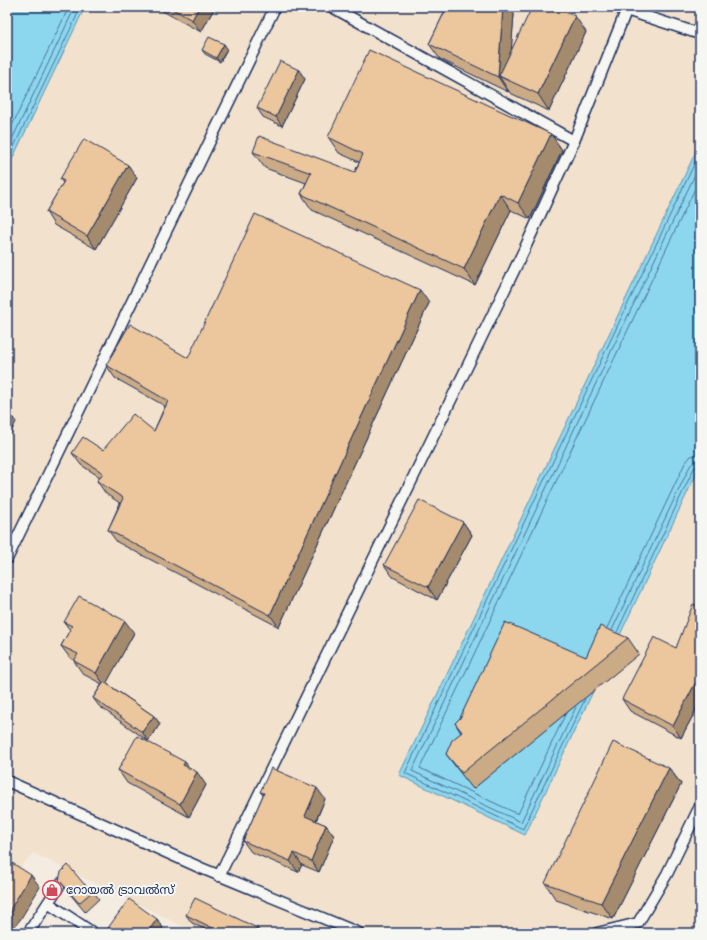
<svg xmlns="http://www.w3.org/2000/svg" width="707" height="940" font-family="Mali,'Noto Sans Malayalam',sans-serif">
<style>
.built{fill:#f2e1cc}
.water{fill:#8dd7ee;stroke:#5f94b4}
.lines{fill:none;stroke-linecap:round;stroke-linejoin:round}
.shore{stroke:#497298;stroke-width:1}
.service-casing{stroke:#1b2f5e;stroke-width:13}
.service{stroke:#f6f6f2;stroke-width:10}
.wall{fill:#cbaa86;stroke:#1b2f5e}
.shaded-wall{fill:#a58b6d;stroke:#1b2f5e}
.building{fill:#ecc69c;stroke:#1b2f5e}
.labels{text-anchor:middle;stroke-width:4;stroke-linejoin:round;paint-order:stroke}
.poi-label{font-size:12px;fill:#1b2f5e;stroke:#f6f6f2;text-anchor:start}
</style>
<rect width="100%" height="100%" fill="#f4ece1"/>
<filter id="ink" filterUnits="userSpaceOnUse"><feTurbulence type="fractalNoise" baseFrequency=".025" numOctaves="2"/><feDisplacementMap in="SourceGraphic" scale="8" xChannelSelector="R" yChannelSelector="G"/><feConvolveMatrix kernelMatrix="1 2 1 2 8 2 1 2 1" color-interpolation-filters="sRGB"/></filter>
<g filter="url(#ink)">
<path class="built" d="M 7,7 L 700,7 L 700,933 L 197,933 L 33,853 L 7,882 Z"/>
<g class="water">
<path d="M 7,7 L 85,7 L 7,170 Z"/>
<path d="M 700,143 L 700,466 L 525,835 L 399,775 Z"/>
</g>
<g class="lines">
<g class="shore">
<path d="M 7,136 L 69,7"/>
<path d="M 7,150 L 75,7"/>
<path d="M 7,161 L 81,7"/>
<path d="M 607,628 L 685,463 L 691,456 L 700,454"/>
<path d="M 612,630 L 690,466 L 694,462 L 700,460"/>
<path d="M 617,632 L 694,468 L 700,465"/>
<path d="M 585,699 L 523,829 L 405,773 L 700,152"/>
<path d="M 576,707 L 521,822 L 412,771 L 700,164"/>
<path d="M 565,715 L 518,814 L 420,768 L 700,178"/>
</g>
<g class="service-casing">
<g id="service">
<path d="M 332,7 L 574,141"/>
<path d="M 617,7 L 700,34"/>
<path d="M 7,559 L 275,7"/>
<path d="M 7,781 L 201,868 L 359,933"/>
<path d="M 219,876 L 524,250 L 574,141 L 626,11"/>
<path d="M 48,903 L 93,933"/>
<path d="M 28,933 L 61,883"/>
<path d="M 597,933 L 638,923 L 667,874 L 700,806"/>
</g>
</g>
<use href="#service" class="service"/>
</g>
<g class="wall">
<path d="M 155,7 L 215,7 L 201,32 Z"/>
<path d="M 447,7 L 509,7 L 514,14 L 511,49 L 586,32 L 549,111 L 510,93 L 508,90 L 508,92 L 440,59 L 429,44 Z"/>
<path d="M 224,44 L 227,49 L 220,62 L 205,54 L 202,50 Z"/>
<path d="M 305,79 L 282,126 L 263,117 L 257,108 Z"/>
<path d="M 551,134 L 562,150 L 530,219 L 511,210 L 475,285 L 312,210 L 301,194 L 306,183 L 265,168 L 253,152 L 355,172 L 359,162 L 339,153 L 328,137 Z"/>
<path d="M 128,165 L 137,178 L 96,249 L 54,225 L 46,212 L 63,183 L 60,179 Z"/>
<path d="M 429,303 L 279,627 L 117,542 L 108,530 L 120,503 L 106,494 L 97,481 L 100,477 L 81,465 L 72,453 L 103,450 L 154,431 L 165,406 L 115,378 L 106,365 L 188,358 Z"/>
<path d="M 463,522 L 472,535 L 437,600 L 393,577 L 384,565 Z"/>
<path d="M 700,607 L 700,702 L 681,738 L 630,711 L 622,699 L 676,648 Z"/>
<path d="M 64,622 L 134,633 L 106,683 L 154,716 L 160,724 L 148,741 L 99,706 L 93,698 L 102,684 L 83,674 L 74,661 L 75,661 L 70,658 L 61,646 L 70,630 Z"/>
<path d="M 628,638 L 639,654 L 473,789 L 458,770 L 446,754 L 461,733 L 455,723 L 586,657 Z"/>
<path d="M 185,762 L 189,768 L 206,785 L 189,817 L 127,783 L 118,770 Z"/>
<path d="M 669,768 L 681,784 L 613,919 L 556,900 L 545,883 Z"/>
<path d="M 260,792 L 325,799 L 316,821 L 326,825 L 334,836 L 319,872 L 302,865 L 298,872 L 251,852 L 243,841 L 263,795 Z"/>
<path d="M 59,880 L 84,884 L 93,891 L 99,899 L 85,912 L 65,888 Z"/>
<path d="M 186,915 L 257,928 L 261,933 L 212,933 L 192,923 Z"/>
<path d="M 157,919 L 163,928 L 159,933 L 112,933 L 108,928 Z"/>
</g>
<g class="shaded-wall">
<path d="M 199,7 L 215,7 L 201,32 L 192,20 Z"/>
<path d="M 503,7 L 509,7 L 514,14 L 509,81 L 499,76 L 508,90 L 508,92 L 498,77 Z"/>
<path d="M 575,16 L 586,32 L 549,111 L 538,94 Z"/>
<path d="M 224,44 L 227,49 L 220,62 L 216,58 Z"/>
<path d="M 299,70 L 305,79 L 282,126 L 276,117 Z"/>
<path d="M 551,134 L 562,150 L 530,219 L 518,203 Z"/>
<path d="M 128,165 L 137,178 L 96,249 L 87,236 Z"/>
<path d="M 500,194 L 511,210 L 475,285 L 464,269 Z"/>
<path d="M 420,290 L 429,303 L 279,627 L 270,615 Z"/>
<path d="M 7,410 L 16,422 L 7,440 Z"/>
<path d="M 463,522 L 472,535 L 437,600 L 428,587 Z"/>
<path d="M 125,621 L 134,633 L 105,686 L 96,673 Z"/>
<path d="M 700,646 L 700,665 L 695,658 Z"/>
<path d="M 700,674 L 700,702 L 681,738 L 673,726 Z"/>
<path d="M 154,716 L 160,724 L 148,741 L 142,732 Z"/>
<path d="M 185,762 L 194,774 L 183,765 Z"/>
<path d="M 669,768 L 681,784 L 613,919 L 601,903 Z"/>
<path d="M 197,772 L 206,785 L 189,817 L 180,804 Z"/>
<path d="M 317,788 L 325,799 L 313,827 L 305,816 Z"/>
<path d="M 326,825 L 334,836 L 319,872 L 311,861 Z"/>
<path d="M 294,853 L 302,865 L 298,872 L 290,861 Z"/>
<path d="M 31,875 L 40,887 L 20,920 L 9,933 L 7,933 L 7,912 Z"/>
<path d="M 157,919 L 163,928 L 159,933 L 147,933 Z"/>
<path d="M 257,928 L 261,933 L 255,933 Z"/>
</g>
<g class="building">
<path d="M 169,7 L 199,7 L 192,20 Z"/>
<path d="M 447,7 L 503,7 L 498,77 L 429,44 Z"/>
<path d="M 532,7 L 551,7 L 575,16 L 538,94 L 499,76 Z"/>
<path d="M 209,37 L 224,44 L 216,58 L 202,50 Z"/>
<path d="M 369,50 L 551,134 L 518,203 L 500,194 L 464,269 L 301,194 L 311,173 L 253,152 L 259,136 L 355,172 L 363,154 L 328,137 Z"/>
<path d="M 280,61 L 299,70 L 276,117 L 257,108 Z"/>
<path d="M 84,139 L 128,165 L 87,236 L 46,212 L 64,181 L 60,179 Z"/>
<path d="M 255,214 L 420,290 L 270,615 L 108,530 L 123,498 L 97,481 L 103,473 L 72,453 L 83,437 L 103,450 L 133,414 L 154,431 L 168,401 L 106,365 L 130,324 L 188,358 Z"/>
<path d="M 419,500 L 463,522 L 428,587 L 384,565 Z"/>
<path d="M 79,596 L 125,621 L 96,673 L 74,661 L 78,654 L 61,646 L 72,626 L 64,622 Z"/>
<path d="M 693,604 L 700,607 L 700,646 L 695,658 L 700,661 L 700,674 L 673,726 L 622,699 L 654,637 L 676,648 Z"/>
<path d="M 505,622 L 586,657 L 600,626 L 628,638 L 462,773 L 446,754 L 452,740 L 462,732 L 455,723 L 460,718 Z"/>
<path d="M 104,682 L 154,716 L 142,732 L 93,698 Z"/>
<path d="M 137,736 L 185,762 L 183,765 L 197,772 L 180,804 L 118,770 Z"/>
<path d="M 613,742 L 669,768 L 601,903 L 545,883 Z"/>
<path d="M 271,768 L 317,788 L 305,816 L 326,825 L 311,861 L 294,853 L 290,861 L 243,841 L 264,793 L 260,792 Z"/>
<path d="M 9,861 L 31,875 L 11,908 L 7,912 L 7,864 Z"/>
<path d="M 68,865 L 84,884 L 93,891 L 79,903 L 59,880 L 61,872 Z"/>
<path d="M 195,898 L 257,928 L 255,933 L 223,933 L 186,915 Z"/>
<path d="M 129,899 L 157,919 L 147,933 L 115,933 L 108,928 Z"/>
<path d="M 34,928 L 40,933 L 31,933 Z"/>
</g>
</g>
<defs>
<g id="shop-ring" transform="scale(1)"><circle r="9.5" fill="#f6f6f2" stroke="#d1495b" stroke-width="1.5"/><path d="M-5-2.5h2.3a2.7 3.5 0 0 1 5.4 0H5L5.5 6h-11ZM-1.5-2.5h3a1.5 2.3 0 0 0-3 0Z" fill="#d1495b"/></g>
</defs>
<g fill-rule="evenodd">
<use href="#shop-ring" x="52" y="890"/>
</g>
<g class="labels">
<g class="poi-label">
<text x="66" y="894">റോയൽ ട്രാവൽസ്</text>
</g>
</g>
<rect width="707" height="940" fill="none" stroke="#f6f6f2" stroke-width="24"/>
<rect x="12" y="12" width="683" height="916" fill="none" stroke="#1b2f5e" stroke-width="1.5" filter="url(#ink)"/>
</svg>
